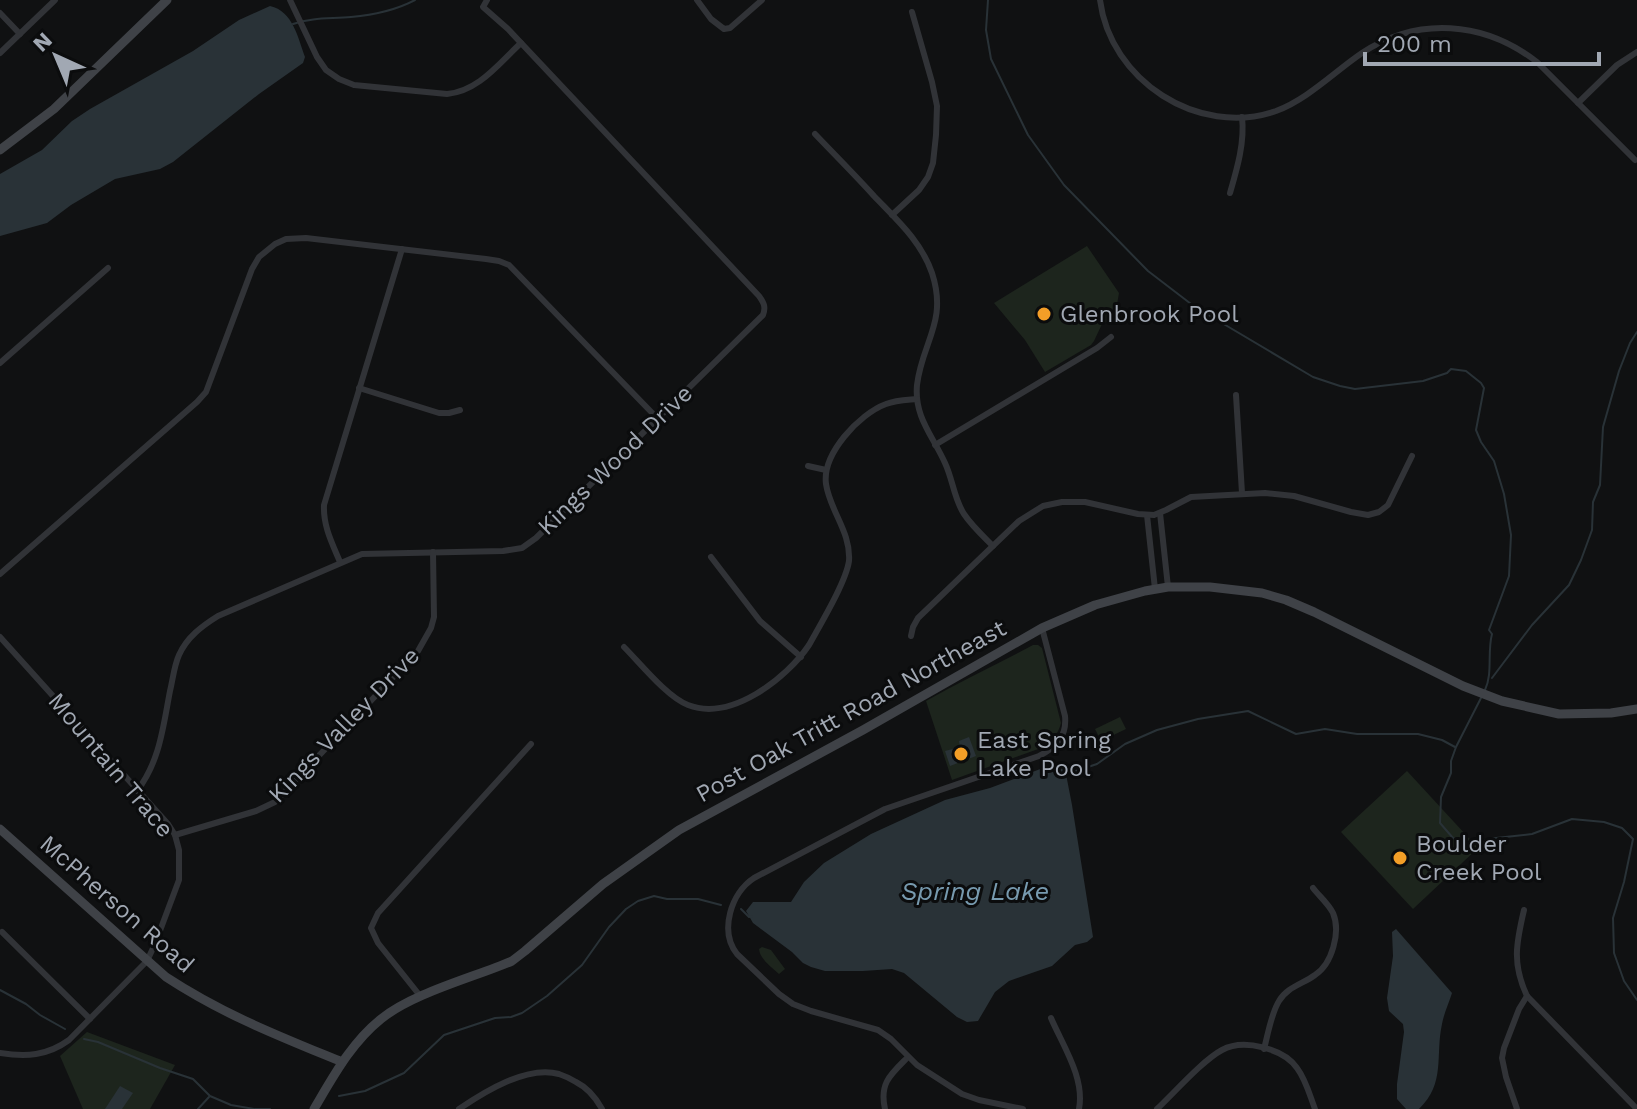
<svg xmlns="http://www.w3.org/2000/svg" width="1637" height="1109" font-family="'Work Sans',sans-serif">
<style>
.green{fill:#1d251d}
.water{fill:#293237}
.lines{fill:none;stroke-linecap:round;stroke-linejoin:round}
.stream{stroke:#293237;stroke-width:2}
.street{stroke:#313337;stroke-width:6}
.secondary{stroke:#3f4247;stroke-width:9}
.poi-dot{fill:#f39e27;stroke:#0b0c0d;stroke-width:3}
.labels{text-anchor:middle;stroke-width:6;stroke-linejoin:round;paint-order:stroke}
.poi-label{font-size:24px;fill:#a1a8b3;stroke:#0b0c0d;text-anchor:start}
.street-label{font-size:24px;fill:#a1a8b3;stroke:#0b0c0d}
.water-label{font-size:26px;font-style:italic;fill:#779aaf;stroke:#0b0c0d}
</style>
<rect width="100%" height="100%" fill="#101112"/>
<g class="green">
<path d="M 1087,246 L 1119,293 L 1114,322 L 1109,321 L 1102,324 L 1094,341 L 1091,345 L 1045,372 L 1025,340 L 994,303 Z"/>
<path d="M 1033,645 L 1038,645 L 1042,648 L 1061,723 C 1058,735 1051,742 1041,748 L 952,780 L 926,701 C 961,681 998,664 1033,645 Z"/>
<path d="M 1120,717 L 1126,729 L 1101,741 L 1095,729 Z"/>
<path d="M 1407,771 L 1478,848 L 1413,909 L 1341,832 Z"/>
<path d="M 762,947 L 771,950 L 785,969 L 779,974 C 771,967 760,959 759,949 Z"/>
<path d="M 87,1032 L 175,1065 L 150,1109 L 83,1109 L 60,1056 Z"/>
</g>
<g class="water">
<path d="M 270,6 C 293,11 298,38 305,57 L 303,63 L 259,94 L 173,162 L 160,169 L 115,179 L 71,205 L 47,223 L 0,236 L 0,174 L 42,150 L 72,121 L 90,109 L 193,51 L 239,20 Z"/>
<path d="M 969,737 L 976,756 L 950,766 L 945,751 L 960,747 L 959,741 Z"/>
<path d="M 1056,763 L 1061,763 L 1065,769 L 1072,805 L 1093,937 L 1087,942 L 1075,945 L 1052,966 L 1009,981 L 995,992 L 978,1021 L 967,1022 L 957,1017 L 904,973 L 892,969 L 863,971 L 825,971 L 811,967 L 803,963 L 792,952 L 753,923 L 746,911 L 753,902 L 791,902 L 804,882 L 824,863 L 871,834 L 945,800 L 990,788 Z"/>
<path d="M 1396,929 L 1452,993 C 1449,1003 1444,1013 1442,1024 C 1435,1056 1446,1083 1419,1109 L 1406,1109 L 1397,1099 L 1397,1084 L 1404,1032 L 1403,1024 L 1389,1011 L 1387,998 L 1393,956 L 1392,932 Z"/>
<path d="M 120,1086 L 133,1093 L 122,1109 L 105,1109 Z"/>
</g>
<g class="lines">
<g class="stream">
<path d="M 988,0 L 986,30 L 991,59 L 1028,135 L 1064,185 L 1148,271 L 1195,307 L 1313,377 L 1340,386 L 1355,389 L 1423,381 L 1447,373 L 1451,369 L 1466,371 L 1481,383 L 1484,388 L 1476,430 L 1481,442 L 1494,461 L 1504,494 L 1511,535 L 1509,576 L 1489,630 L 1492,634 C 1487,653 1493,673 1485,690"/>
<path d="M 293,24 C 313,17 331,19 351,17 C 373,15 396,10 415,0"/>
<path d="M 1492,678 L 1532,625 L 1569,585 L 1581,560 L 1592,530 L 1593,502 L 1600,485 L 1603,427 L 1619,371 L 1630,343 L 1637,332"/>
<path d="M 1482,696 L 1456,747 L 1451,761 L 1451,773 L 1441,797 L 1440,823 L 1453,838 L 1468,844 L 1496,838 L 1532,834 L 1572,819 L 1604,822 L 1622,828 L 1633,839 L 1624,882 L 1613,918 L 1614,953 L 1624,981 L 1637,1000"/>
<path d="M 1064,775 L 1097,764 L 1125,744 L 1157,730 L 1198,719 L 1248,711 L 1296,734 L 1325,729 L 1357,734 L 1418,734 L 1442,740 L 1455,747"/>
<path d="M 741,909 L 749,917 L 752,916"/>
<path d="M 0,990 L 26,1004 L 40,1015 L 65,1029"/>
<path d="M 84,1039 L 98,1042 L 160,1068 L 193,1079 L 210,1096 L 231,1105 L 254,1109"/>
<path d="M 339,1096 L 365,1091 L 404,1073 L 444,1035 L 495,1018 L 511,1017 L 522,1013 L 547,996 L 582,965 L 609,927 L 626,909 L 638,901 L 654,896 L 667,899 L 698,899 L 721,905"/>
<path d="M 198,1109 L 209,1097"/>
<path d="M 255,1109 L 270,1109"/>
</g>
<g class="street">
<path d="M 290,0 L 317,57 L 326,70 L 339,79 L 354,85 L 447,94 C 479,91 499,63 521,43"/>
<path d="M 697,0 L 711,19 L 724,29 L 730,28 L 762,0"/>
<path d="M 1100,0 C 1110,80 1198,138 1276,111 C 1308,99 1334,72 1362,53 C 1418,16 1484,21 1537,62 L 1635,160"/>
<path d="M 0,13 L 20,34"/>
<path d="M 0,53 L 55,0"/>
<path d="M 1578,103 L 1617,65 L 1637,52"/>
<path d="M 815,134 C 835,155 855,175 874,196 C 897,220 921,241 932,273 C 948,322 922,342 917,385 C 914,417 933,436 945,463 C 953,480 954,499 964,514 C 972,526 983,536 993,546"/>
<path d="M 1230,193 C 1237,169 1245,142 1242,117"/>
<path d="M 892,215 L 919,190 L 928,177 L 933,163 L 936,135 L 937,106 L 932,82 L 912,12"/>
<path d="M 0,363 L 108,268"/>
<path d="M 359,388 L 439,413 L 449,413 L 460,410"/>
<path d="M 1236,395 L 1242,493"/>
<path d="M 935,445 L 1097,348 L 1111,337"/>
<path d="M 808,466 L 826,470"/>
<path d="M 1160,513 L 1168,587"/>
<path d="M 1147,515 L 1155,589"/>
<path d="M 711,557 L 760,621 L 801,657"/>
<path d="M 340,562 C 332,543 323,526 324,505 L 402,249"/>
<path d="M 0,574 L 197,402 L 206,392 L 252,269 L 259,257 L 275,244 L 286,239 L 306,238 L 486,259 L 499,261 L 509,265 L 658,419"/>
<path d="M 911,636 L 913,627 L 918,618 L 1019,521 L 1043,506 L 1062,502 L 1085,502 L 1138,514 L 1154,515 L 1166,510 L 1191,497 L 1265,493 L 1294,496 L 1351,512 L 1368,515 L 1379,512 L 1388,505 L 1412,456"/>
<path d="M 0,637 L 168,824 L 175,835 L 179,850 L 179,880 L 155,944 L 147,961 L 69,1040 C 47,1056 26,1057 0,1053"/>
<path d="M 624,647 C 640,663 667,697 688,705 C 731,722 787,678 809,645 C 820,625 846,582 849,561 C 851,532 830,511 826,484 C 822,454 859,414 886,404 C 896,400 906,400 917,399"/>
<path d="M 137,791 C 160,761 163,727 170,691 C 173,679 174,666 179,655 C 187,637 202,626 218,616 L 362,554 L 503,551 L 522,548 L 536,538 L 763,315 C 766,307 764,303 759,296 L 508,29 L 483,7 L 487,0"/>
<path d="M 175,835 L 256,811 L 275,802 L 418,651 L 431,628 L 434,617 L 433,552"/>
<path d="M 1524,910 C 1516,944 1512,964 1527,996 L 1637,1109"/>
<path d="M 2,932 L 90,1019"/>
<path d="M 421,997 L 378,943 L 371,928 L 378,913 L 531,744"/>
<path d="M 1051,1018 C 1063,1046 1085,1078 1079,1109"/>
<path d="M 1264,1049 C 1268,1034 1271,1014 1279,1001 C 1287,987 1303,984 1315,975 C 1332,964 1341,932 1333,913 C 1328,903 1319,896 1313,888"/>
<path d="M 459,1109 C 484,1092 527,1065 559,1074 C 565,1076 571,1079 576,1082 C 588,1088 596,1098 602,1109"/>
<path d="M 885,1109 C 879,1083 891,1074 908,1057"/>
<path d="M 1023,1109 L 979,1100 L 962,1094 L 917,1065 L 891,1039 L 878,1030 L 811,1011 L 793,1004 L 779,994 L 737,954 C 719,931 731,893 754,878 L 885,809 L 1039,756 C 1057,747 1067,736 1065,716 L 1042,628"/>
<path d="M 1157,1109 C 1174,1093 1203,1060 1222,1050 C 1244,1038 1284,1049 1297,1068 C 1306,1080 1310,1096 1315,1109"/>
<path d="M 1517,1109 L 1506,1077 L 1502,1058 L 1504,1048 L 1519,1009 L 1527,996"/>
</g>
<g class="secondary">
<path d="M 0,150 L 54,109 L 167,0"/>
<path d="M 0,829 L 166,977 C 224,1015 279,1036 342,1062"/>
<path d="M 314,1109 C 333,1077 351,1043 381,1019 C 413,993 472,978 512,961 L 525,951 L 603,884 L 679,830 L 863,730 L 1042,628 L 1095,605 L 1145,591 L 1168,587 L 1210,587 L 1262,593 L 1286,600 L 1314,612 L 1463,686 L 1502,701 L 1559,714 L 1611,713 L 1637,709"/>
</g>
</g>
<g class="poi-dot">
<circle cx="1044" cy="314" r="8"/>
<circle cx="961" cy="754" r="8"/>
<circle cx="1400" cy="858" r="8"/>
</g>
<g class="labels">
<g class="poi-label">
<text x="1060" y="322">Glenbrook Pool</text>
<text x="977" y="748">East Spring<tspan x="977" dy="28">Lake Pool</tspan></text>
<text x="1416" y="852">Boulder<tspan x="1416" dy="28">Creek Pool</tspan></text>
</g>
<g class="street-label">
<text transform="translate(615 460) rotate(-44)" y="8">Kings Wood Drive</text>
<text transform="translate(851 711) rotate(-29)" y="8">Post Oak Tritt Road Northeast</text>
<text transform="translate(344 725) rotate(-46)" y="8">Kings Valley Drive</text>
<text transform="translate(111 765) rotate(50)" y="8">Mountain Trace</text>
<text transform="translate(117 904) rotate(41)" y="8">McPherson Road</text>
</g>
<g class="water-label">
<text x="975" y="900">Spring Lake</text>
</g>
</g>
<g transform="translate(56 56) rotate(316)" stroke="#0b0c0d" stroke-width="6" paint-order="stroke">
<path d="M0-6L14 30L0 20L-14 30Z" fill="#a1a8b3"/>
<text y="-12" font-size="22" font-weight="bold" text-anchor="middle" fill="#a1a8b3">N</text>
</g>
<path d="M1365 52v12h234v-12" fill="none" stroke="#a1a8b3" stroke-width="4"/>
<text x="1377" y="52" font-size="24" fill="#a1a8b3" stroke="#0b0c0d" stroke-width="6" paint-order="stroke">200 m</text>
</svg>
